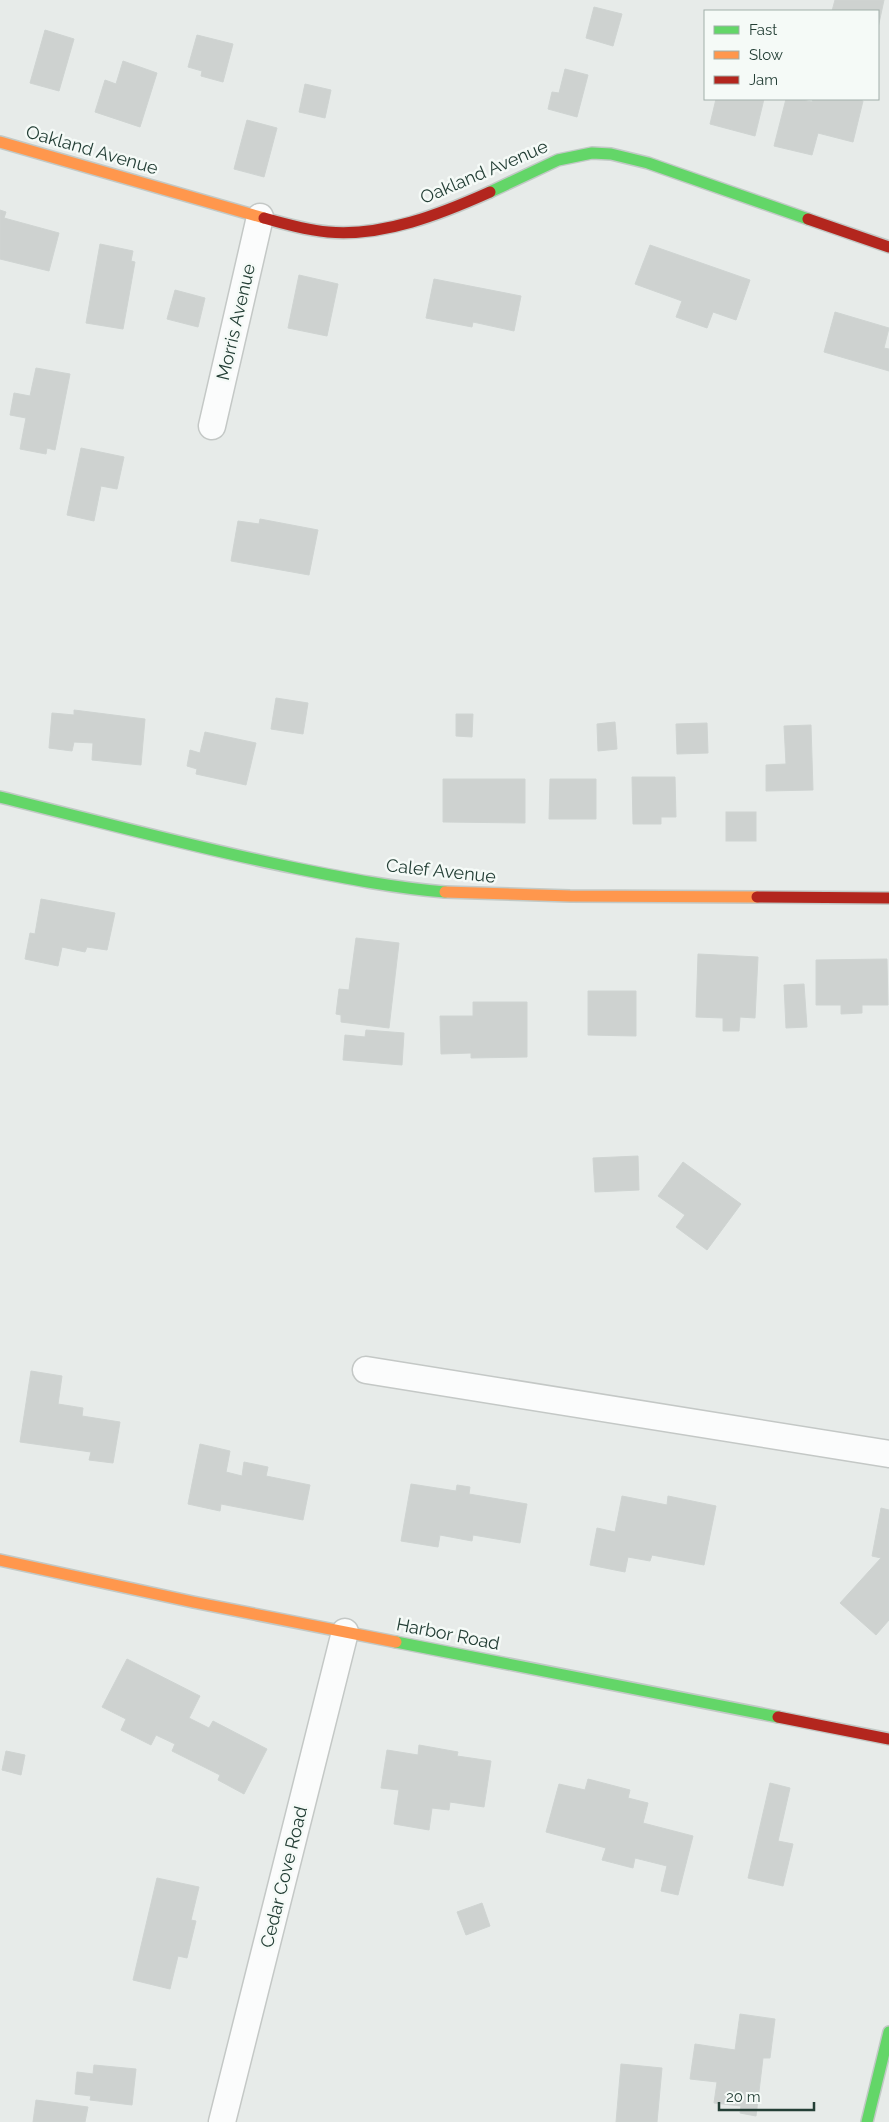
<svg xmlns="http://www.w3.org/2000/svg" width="889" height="2122" font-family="Raleway,sans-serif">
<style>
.building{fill:#ced2d0;stroke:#cfd4d2}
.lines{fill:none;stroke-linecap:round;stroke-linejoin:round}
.street-casing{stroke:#c4c8c6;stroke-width:29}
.fast-casing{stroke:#c2c9c6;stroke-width:14}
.slow-casing{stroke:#c2c9c6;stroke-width:14}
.jam-casing{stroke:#c2c9c6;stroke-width:14}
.street{stroke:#fbfcfc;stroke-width:26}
.fast{stroke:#63d668;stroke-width:11}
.slow{stroke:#ff974d;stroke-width:11}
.jam{stroke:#b3261e;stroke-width:11}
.labels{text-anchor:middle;stroke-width:5;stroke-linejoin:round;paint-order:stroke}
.street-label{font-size:18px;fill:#243f36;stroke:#f5faf7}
</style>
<rect width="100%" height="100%" fill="#e7ebe9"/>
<g class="building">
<path d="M 835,0 L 884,0 L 878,28 L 878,11 L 832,11 Z"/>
<path d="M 594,7 L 622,14 L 613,46 L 586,38 Z"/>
<path d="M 45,30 L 74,39 L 59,91 L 30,83 Z"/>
<path d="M 197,35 L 233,44 L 223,82 L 201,76 L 202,71 L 188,67 Z"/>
<path d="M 123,61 L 157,73 L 140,127 L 95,112 L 105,80 L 116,84 Z"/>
<path d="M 565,69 L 588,75 L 577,117 L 548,109 L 552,92 L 559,93 Z"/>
<path d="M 305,84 L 331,90 L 325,118 L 299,112 Z"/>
<path d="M 716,99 L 764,99 L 755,136 L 710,124 Z"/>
<path d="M 786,99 L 797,99 L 812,102 L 813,99 L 855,99 L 863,101 L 853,142 L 818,133 L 812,155 L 774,146 Z"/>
<path d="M 247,120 L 277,128 L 264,177 L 234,169 Z"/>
<path d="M 0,210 L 6,212 L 4,218 L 59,233 L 49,271 L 0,259 Z"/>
<path d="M 100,244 L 133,251 L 131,261 L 135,262 L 123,329 L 86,323 Z"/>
<path d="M 650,245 L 750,280 L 736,320 L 713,312 L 707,328 L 676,317 L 682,301 L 635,284 Z"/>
<path d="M 299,275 L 338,284 L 327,336 L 288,328 Z"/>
<path d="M 434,279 L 521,296 L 514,331 L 473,322 L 472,327 L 426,318 Z"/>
<path d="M 175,290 L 205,298 L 198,327 L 167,319 Z"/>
<path d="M 835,312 L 889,328 L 884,348 L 889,349 L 889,371 L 824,352 Z"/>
<path d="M 36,368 L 70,374 L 55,450 L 47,448 L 46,454 L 20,449 L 26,418 L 10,415 L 14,393 L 30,396 Z"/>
<path d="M 81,448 L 124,457 L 117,489 L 101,486 L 94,521 L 67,515 Z"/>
<path d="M 260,519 L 318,530 L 309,575 L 231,561 L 238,521 L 259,524 Z"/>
<path d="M 276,698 L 308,703 L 303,734 L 271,729 Z"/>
<path d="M 74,710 L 145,719 L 141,765 L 92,760 L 93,743 L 74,742 L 72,751 L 49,748 L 52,713 L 74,715 Z"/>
<path d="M 456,714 L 473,714 L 472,737 L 456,736 Z"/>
<path d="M 615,722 L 617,749 L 598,751 L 597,724 Z"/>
<path d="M 707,723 L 708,753 L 677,754 L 676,724 Z"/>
<path d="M 811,725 L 813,790 L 766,791 L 766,765 L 786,764 L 784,726 Z"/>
<path d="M 205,732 L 256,743 L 246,785 L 196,774 L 197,769 L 187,766 L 190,750 L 200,753 Z"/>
<path d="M 632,777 L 675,777 L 676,817 L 661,817 L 661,824 L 633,824 Z"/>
<path d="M 443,779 L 525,779 L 525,823 L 443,822 Z"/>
<path d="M 550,779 L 596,779 L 596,819 L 549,819 Z"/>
<rect x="726" y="812" width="30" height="29"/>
<path d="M 41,899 L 115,913 L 107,950 L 87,947 L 85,952 L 62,947 L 58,966 L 25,959 L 30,933 L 35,934 Z"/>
<path d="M 356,938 L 399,943 L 389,1028 L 341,1022 L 341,1015 L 336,1014 L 339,989 L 349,990 Z"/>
<path d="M 698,954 L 758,957 L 755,1018 L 740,1017 L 739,1031 L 723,1031 L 723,1018 L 696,1017 Z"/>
<path d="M 887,959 L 888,1005 L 862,1005 L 862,1013 L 841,1014 L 841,1005 L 816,1005 L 816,960 Z"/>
<path d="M 804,984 L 807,1027 L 786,1028 L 784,985 Z"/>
<path d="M 588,991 L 636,991 L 636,1036 L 588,1035 Z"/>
<path d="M 473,1002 L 527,1002 L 527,1057 L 471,1058 L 471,1053 L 441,1054 L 440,1016 L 473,1016 Z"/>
<path d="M 366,1030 L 404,1033 L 402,1065 L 343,1060 L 345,1035 L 365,1037 Z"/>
<path d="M 638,1156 L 639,1190 L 595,1192 L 593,1158 Z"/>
<path d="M 683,1162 L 741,1204 L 707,1250 L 676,1227 L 685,1215 L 658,1196 Z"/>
<path d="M 31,1371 L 62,1376 L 58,1404 L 83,1408 L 82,1416 L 120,1422 L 113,1463 L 89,1460 L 91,1452 L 20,1442 Z"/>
<path d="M 200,1444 L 230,1451 L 226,1472 L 242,1476 L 244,1462 L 268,1467 L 266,1476 L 310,1485 L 303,1520 L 221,1504 L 220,1511 L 188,1504 Z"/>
<path d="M 411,1484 L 456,1491 L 457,1485 L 470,1487 L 469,1494 L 527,1504 L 520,1543 L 473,1535 L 472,1541 L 440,1535 L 438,1547 L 401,1541 Z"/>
<path d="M 622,1496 L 667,1505 L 668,1496 L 716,1506 L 704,1565 L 652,1555 L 650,1561 L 628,1557 L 625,1572 L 590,1565 L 597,1528 L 615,1532 Z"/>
<path d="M 881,1508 L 889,1510 L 889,1620 L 876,1635 L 840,1603 L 881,1558 L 872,1556 Z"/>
<path d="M 127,1659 L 200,1696 L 189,1718 L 209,1728 L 213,1721 L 267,1749 L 244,1794 L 218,1780 L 220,1775 L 172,1751 L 175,1744 L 156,1735 L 151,1745 L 121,1730 L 126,1719 L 102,1707 Z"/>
<path d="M 419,1745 L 458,1752 L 457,1756 L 491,1761 L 484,1807 L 450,1802 L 449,1810 L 432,1808 L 429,1830 L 394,1824 L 399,1790 L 381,1788 L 387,1750 L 418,1755 Z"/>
<path d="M 6,1751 L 25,1755 L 21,1775 L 2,1770 Z"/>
<path d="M 588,1779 L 630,1790 L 628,1798 L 648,1803 L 643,1823 L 693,1836 L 678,1895 L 661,1891 L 667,1866 L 635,1858 L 633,1868 L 602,1860 L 606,1848 L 546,1832 L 559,1784 L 585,1790 Z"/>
<path d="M 770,1783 L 790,1788 L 778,1841 L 793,1844 L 783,1886 L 748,1878 Z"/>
<path d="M 157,1878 L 199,1887 L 191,1920 L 196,1921 L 187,1958 L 178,1956 L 170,1989 L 133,1980 Z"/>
<path d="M 482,1903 L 490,1926 L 466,1935 L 457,1912 Z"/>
<path d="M 740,2014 L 775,2019 L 770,2058 L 763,2058 L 756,2116 L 740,2113 L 741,2106 L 714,2103 L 717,2082 L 690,2079 L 695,2044 L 735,2050 Z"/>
<path d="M 621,2064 L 662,2068 L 657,2122 L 616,2122 Z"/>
<path d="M 94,2065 L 136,2069 L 132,2105 L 90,2100 L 91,2096 L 75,2094 L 77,2072 L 93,2074 Z"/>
<path d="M 36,2100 L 88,2107 L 85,2122 L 33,2122 Z"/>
</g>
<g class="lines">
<g class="street-casing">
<g id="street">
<path d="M 212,426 L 260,217"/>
<path d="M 366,1370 L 889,1454"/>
<path d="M 222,2122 L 345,1632"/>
</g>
</g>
<g class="fast-casing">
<g id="fast">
<path d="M 490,192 L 558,160 L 592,153 L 611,154 L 648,163 L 808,219"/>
<path d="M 0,797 C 98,821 196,848 295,868 C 344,878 395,888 445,892"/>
<path d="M 396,1642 L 778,1717"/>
<path d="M 867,2122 L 889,2032"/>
</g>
</g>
<g class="slow-casing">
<g id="slow">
<path d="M 0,142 L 264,218"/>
<path d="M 445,892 L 570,896 L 757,897"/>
<path d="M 0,1560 L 193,1602 L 396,1642"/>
</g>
</g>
<g class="jam-casing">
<g id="jam">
<path d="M 264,218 C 285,224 306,230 328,232 C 383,237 441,214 490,192"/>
<path d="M 808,219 L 889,247"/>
<path d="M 757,897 L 889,898"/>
<path d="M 778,1717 L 889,1739"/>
</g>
</g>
<use href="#street" class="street"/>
<use href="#fast" class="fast"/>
<use href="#slow" class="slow"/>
<use href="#jam" class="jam"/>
</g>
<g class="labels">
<g class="street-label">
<text transform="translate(92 150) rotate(16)" y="6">Oakland Avenue</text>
<text transform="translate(484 172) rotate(-23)" y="6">Oakland Avenue</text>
<text transform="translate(236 322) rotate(-77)" y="6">Morris Avenue</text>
<text transform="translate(441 871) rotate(6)" y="6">Calef Avenue</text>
<text transform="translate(448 1634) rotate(11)" y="6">Harbor Road</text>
<text transform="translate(284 1877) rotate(-76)" y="6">Cedar Cove Road</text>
</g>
</g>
<rect x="704" y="10" width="175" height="90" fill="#f5faf7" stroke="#a1afaa"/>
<rect x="714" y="26" width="25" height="8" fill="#63d668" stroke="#a1afaa"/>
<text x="749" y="35" font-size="15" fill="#243f36">Fast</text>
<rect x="714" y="51" width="25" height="8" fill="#ff974d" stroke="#a1afaa"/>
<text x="749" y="60" font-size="15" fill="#243f36">Slow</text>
<rect x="714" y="76" width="25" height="8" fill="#b3261e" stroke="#a1afaa"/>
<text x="749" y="85" font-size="15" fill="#243f36">Jam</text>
<path d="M719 2102v8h95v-8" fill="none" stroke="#243f36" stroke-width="2.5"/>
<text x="726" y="2102" font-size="15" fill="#243f36" stroke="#f5faf7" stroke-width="4" paint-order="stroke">20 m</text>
</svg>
